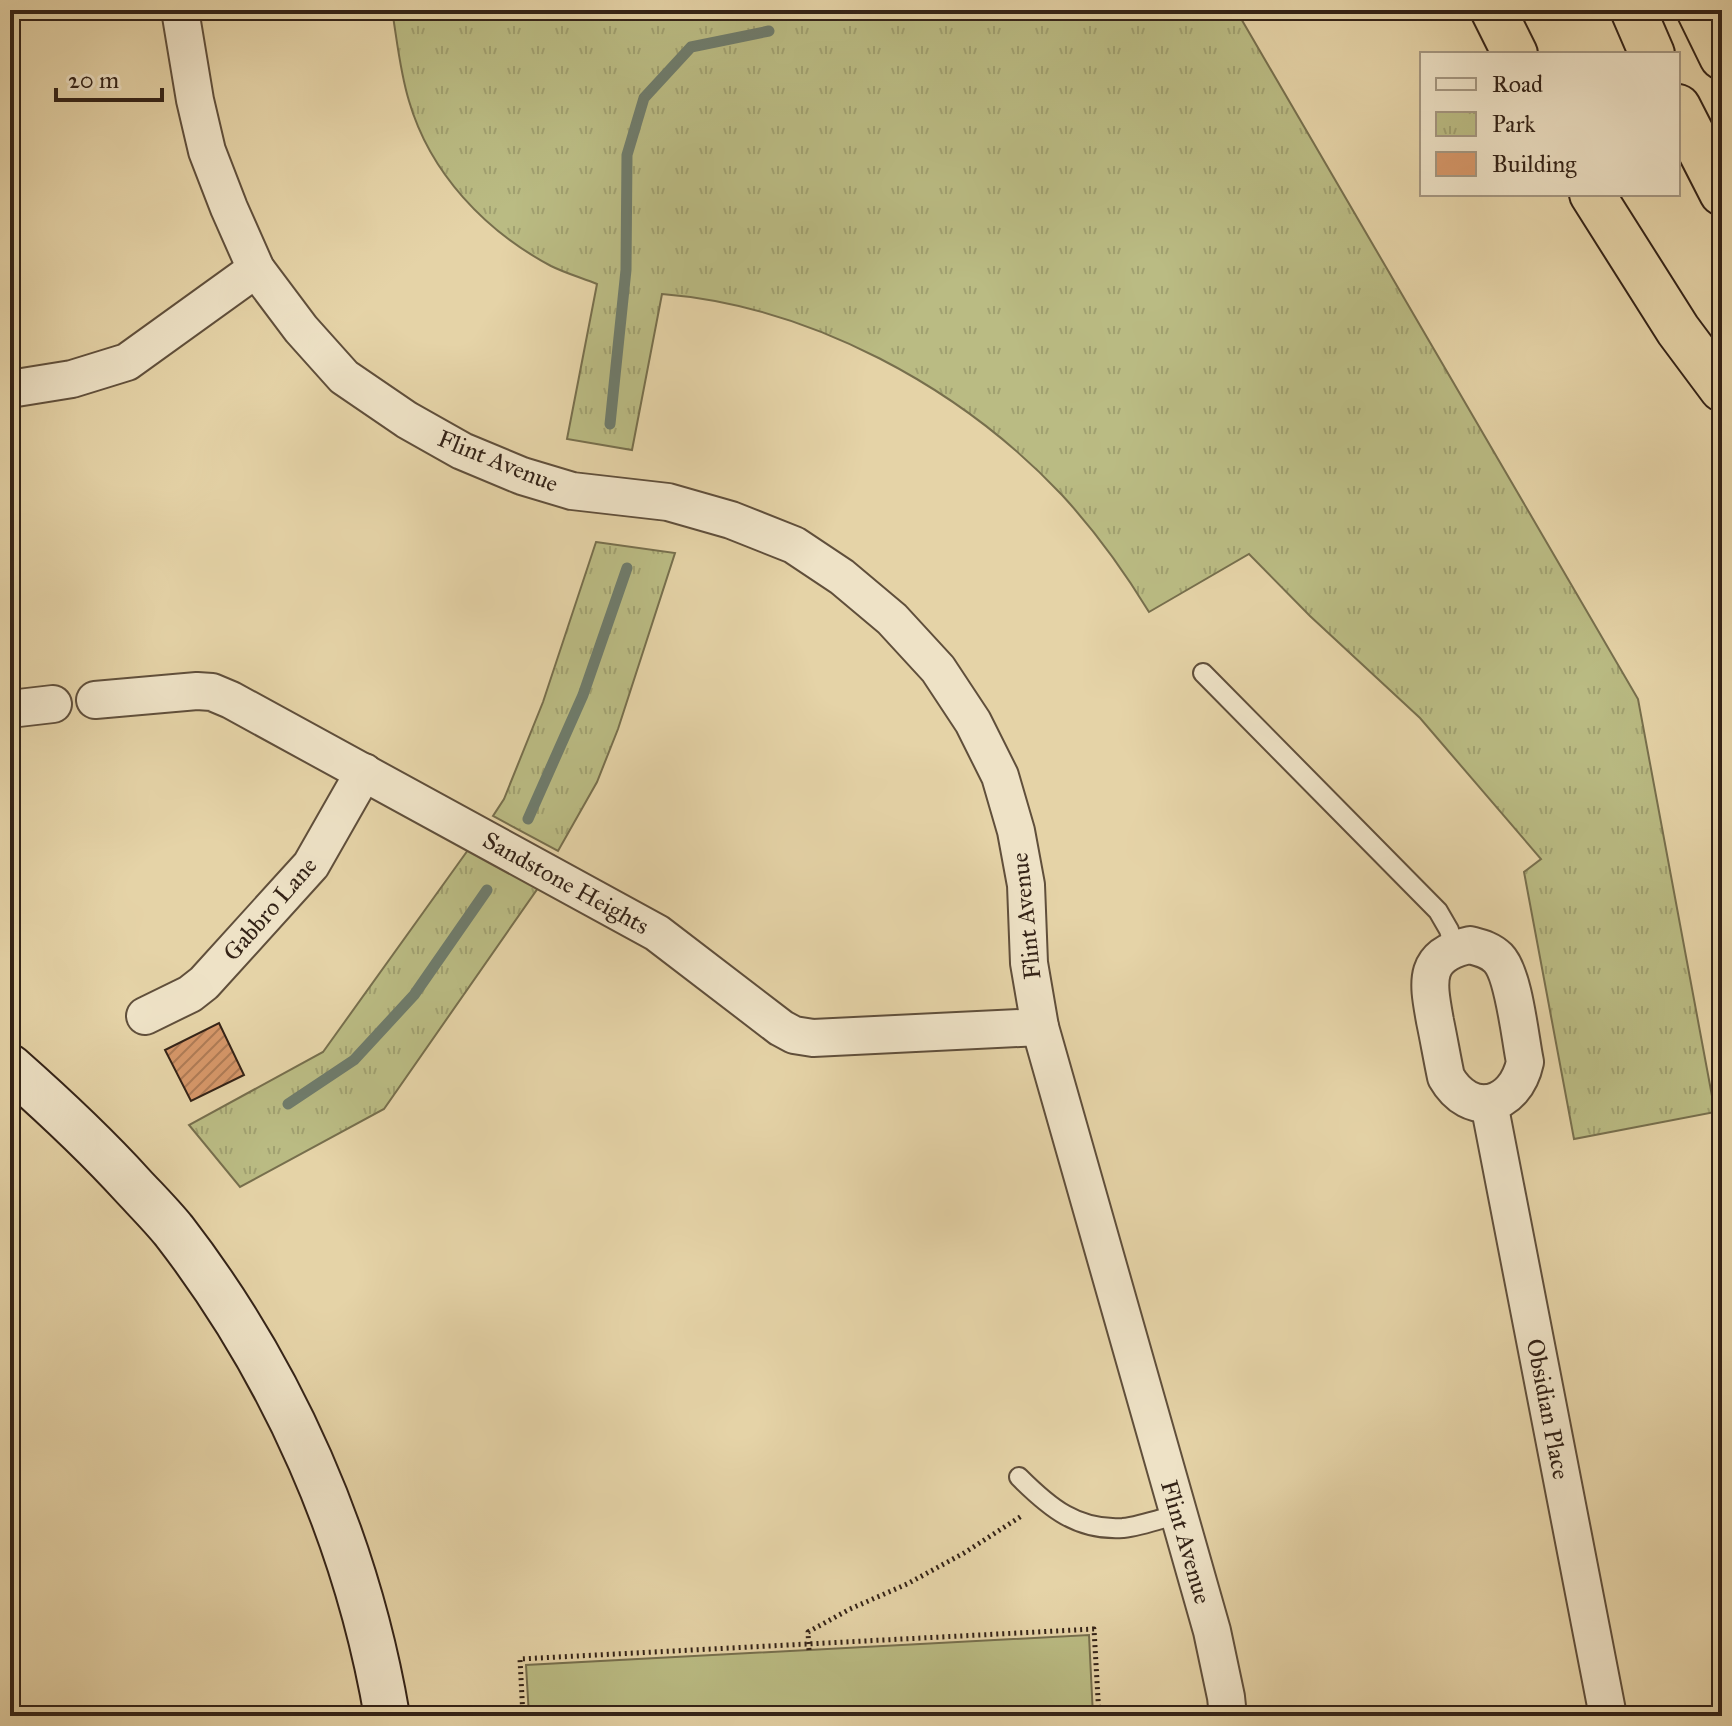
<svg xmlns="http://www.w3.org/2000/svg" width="1732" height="1726" font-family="'IM FELL Great Primer',serif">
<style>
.green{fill:#babb83;stroke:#776f4d;stroke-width:2}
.forest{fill:url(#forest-crowns);stroke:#776f4d;stroke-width:2}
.park{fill:url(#park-tufts);stroke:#776f4d;stroke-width:2}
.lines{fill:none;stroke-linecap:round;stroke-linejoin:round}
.stream{stroke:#6f7c6c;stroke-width:11}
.building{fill:url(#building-hatch);stroke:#342317;stroke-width:2}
.lane-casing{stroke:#604f3b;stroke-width:22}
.street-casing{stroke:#604f3b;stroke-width:40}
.secondary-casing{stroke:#342317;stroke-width:48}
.highway-casing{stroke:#342317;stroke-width:48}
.path{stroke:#342317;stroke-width:5;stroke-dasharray:2 4;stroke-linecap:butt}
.lane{stroke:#eee2c6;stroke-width:18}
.street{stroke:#eee2c6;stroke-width:36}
.secondary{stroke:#eee2c6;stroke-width:44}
.highway{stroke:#e5d3a7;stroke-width:44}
.labels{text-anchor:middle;stroke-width:6;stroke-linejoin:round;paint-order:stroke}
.street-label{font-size:24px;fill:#342317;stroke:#eee2c6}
</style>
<defs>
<pattern id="forest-crowns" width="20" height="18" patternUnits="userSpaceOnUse" patternTransform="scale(2)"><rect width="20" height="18" fill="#babb83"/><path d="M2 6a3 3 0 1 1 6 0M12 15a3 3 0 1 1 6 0" fill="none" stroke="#a0a070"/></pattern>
<pattern id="park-tufts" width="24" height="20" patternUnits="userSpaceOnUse" patternTransform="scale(2)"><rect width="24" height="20" fill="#babb83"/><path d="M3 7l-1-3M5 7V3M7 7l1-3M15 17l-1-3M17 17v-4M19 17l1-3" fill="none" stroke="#a0a070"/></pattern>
<pattern id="building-hatch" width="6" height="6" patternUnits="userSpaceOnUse" patternTransform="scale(2)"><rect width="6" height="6" fill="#d69769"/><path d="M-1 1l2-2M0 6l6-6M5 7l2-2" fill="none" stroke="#ae7b55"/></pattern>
</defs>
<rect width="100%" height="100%" fill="#e5d3a7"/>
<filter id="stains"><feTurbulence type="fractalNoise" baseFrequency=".0025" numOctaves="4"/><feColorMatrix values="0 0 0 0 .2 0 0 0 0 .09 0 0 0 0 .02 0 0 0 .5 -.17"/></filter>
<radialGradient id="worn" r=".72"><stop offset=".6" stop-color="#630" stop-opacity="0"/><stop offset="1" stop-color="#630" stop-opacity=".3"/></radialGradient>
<path class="green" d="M 1089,1635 L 1093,1716 L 529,1716 L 526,1665 Z"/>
<path class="forest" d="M 1722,804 L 1722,989 L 1712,897 Z"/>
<g class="park">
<path d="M 392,10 L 1236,10 L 1638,699 L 1715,1112 L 1574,1139 L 1524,872 L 1541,859 L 1420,718 L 1310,616 L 1249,554 L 1149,612 C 1124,571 1095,531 1062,495 C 960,387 811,306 662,294 L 632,450 L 567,439 L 597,284 C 582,278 565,273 551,266 C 485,231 430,173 409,101 C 400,72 397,40 392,10 Z"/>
<path d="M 596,542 L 675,553 L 618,729 L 597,782 L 558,851 L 493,816 L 504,799 L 543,702 Z"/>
<path d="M 468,850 L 538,888 L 384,1109 L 240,1187 L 189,1125 L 323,1052 Z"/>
</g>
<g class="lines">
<g class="stream">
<path d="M 610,424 L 626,270 L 627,155 L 644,98 L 691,47 L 769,31"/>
<path d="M 528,819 L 583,695 L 627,568"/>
<path d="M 288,1104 L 354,1060 L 414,995 L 487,890"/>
</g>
</g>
<path class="building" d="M 219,1023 L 244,1075 L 191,1101 L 165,1050 Z"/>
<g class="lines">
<g class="lane-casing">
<g id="lane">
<path d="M 1203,673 L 1438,911 L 1449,930 L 1454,948"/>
<path d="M 1019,1477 C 1049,1507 1077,1531 1123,1528 C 1141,1526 1160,1519 1178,1514"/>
</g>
</g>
<g class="street-casing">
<g id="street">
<path d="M 180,10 L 195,100 L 207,151 L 229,208 L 256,269 L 301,329 L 344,377 L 407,420 L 462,451 L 522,476 L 572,491 L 668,502 L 731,520 L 794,545 L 842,577 L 892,619 L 938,669 L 973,722 L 1000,776 L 1016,831 L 1026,885 L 1029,963 L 1040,1027 L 1212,1631 L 1226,1697 L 1228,1716"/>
<path d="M 10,389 L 72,379 L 127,362 L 256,269"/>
<path d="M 95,700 L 197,691 L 212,692 L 231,700 L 657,933 L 781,1028 L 794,1035 L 813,1038 L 1040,1027"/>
<path d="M 10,709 L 53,704"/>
<path d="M 1470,945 C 1481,948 1490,950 1498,958 C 1514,974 1520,1038 1525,1062 C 1515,1108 1470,1119 1446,1077 C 1442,1058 1439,1040 1435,1021 C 1428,982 1422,955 1470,945 Z"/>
<path d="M 145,1016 L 190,994 L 204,983 L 311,865 L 364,772"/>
<path d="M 1489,1103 L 1608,1716"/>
</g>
</g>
<g class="secondary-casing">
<path id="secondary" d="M 10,1067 C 53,1105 94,1143 133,1186 C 146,1200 161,1215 174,1231 C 283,1372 357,1540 387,1716"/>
</g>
<g class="highway-casing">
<g id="highway">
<path d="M 1493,10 L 1515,54"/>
<path d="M 1633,10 L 1652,54"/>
<path d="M 1699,10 L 1722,57"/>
<path d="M 1678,107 L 1722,193"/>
<path d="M 1592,194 L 1678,330 L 1722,389"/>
</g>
</g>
<g class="path">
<path d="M 809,1650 L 808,1632 L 850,1609 L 907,1584 L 964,1553 L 1023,1515"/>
<path d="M 523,1716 L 520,1659 L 1094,1629 L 1099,1716"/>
</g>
<use href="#lane" class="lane"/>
<use href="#street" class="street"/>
<use href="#secondary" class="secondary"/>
<use href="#highway" class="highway"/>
</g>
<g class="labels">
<g class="street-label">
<text transform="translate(498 461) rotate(22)" y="8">Flint Avenue</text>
<text transform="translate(566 883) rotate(29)" y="8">Sandstone Heights</text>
<text transform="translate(270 909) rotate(-49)" y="8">Gabbro Lane</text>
<text transform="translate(1026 916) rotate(-96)" y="8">Flint Avenue</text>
<text transform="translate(1548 1409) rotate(79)" y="8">Obsidian Place</text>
<text transform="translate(1186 1542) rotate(74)" y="8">Flint Avenue</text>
</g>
</g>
<rect width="1732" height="1726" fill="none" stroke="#e5d3a7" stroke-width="40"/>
<rect x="12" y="12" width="1708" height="1702" fill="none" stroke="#342317" stroke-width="4"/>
<rect x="20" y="20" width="1692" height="1686" fill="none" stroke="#342317" stroke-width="2"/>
<rect x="1420" y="52" width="260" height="144" fill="#eee2c6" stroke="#a49680" stroke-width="2"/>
<rect x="1436" y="78" width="40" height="12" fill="#eee2c6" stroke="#a49680" stroke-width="2"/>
<text x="1492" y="92" font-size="24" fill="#342317">Road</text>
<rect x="1436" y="112" width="40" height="24" fill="url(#park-tufts)" stroke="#a49680" stroke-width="2"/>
<text x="1492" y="132" font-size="24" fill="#342317">Park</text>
<rect x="1436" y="152" width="40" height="24" fill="#d69769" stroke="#a49680" stroke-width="2"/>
<text x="1492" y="172" font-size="24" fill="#342317">Building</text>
<path d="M56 88v12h106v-12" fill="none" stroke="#342317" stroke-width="4"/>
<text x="68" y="88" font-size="24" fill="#342317" stroke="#eee2c6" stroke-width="6" paint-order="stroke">20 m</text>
<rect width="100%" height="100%" filter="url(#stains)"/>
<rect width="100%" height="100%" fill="url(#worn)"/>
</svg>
